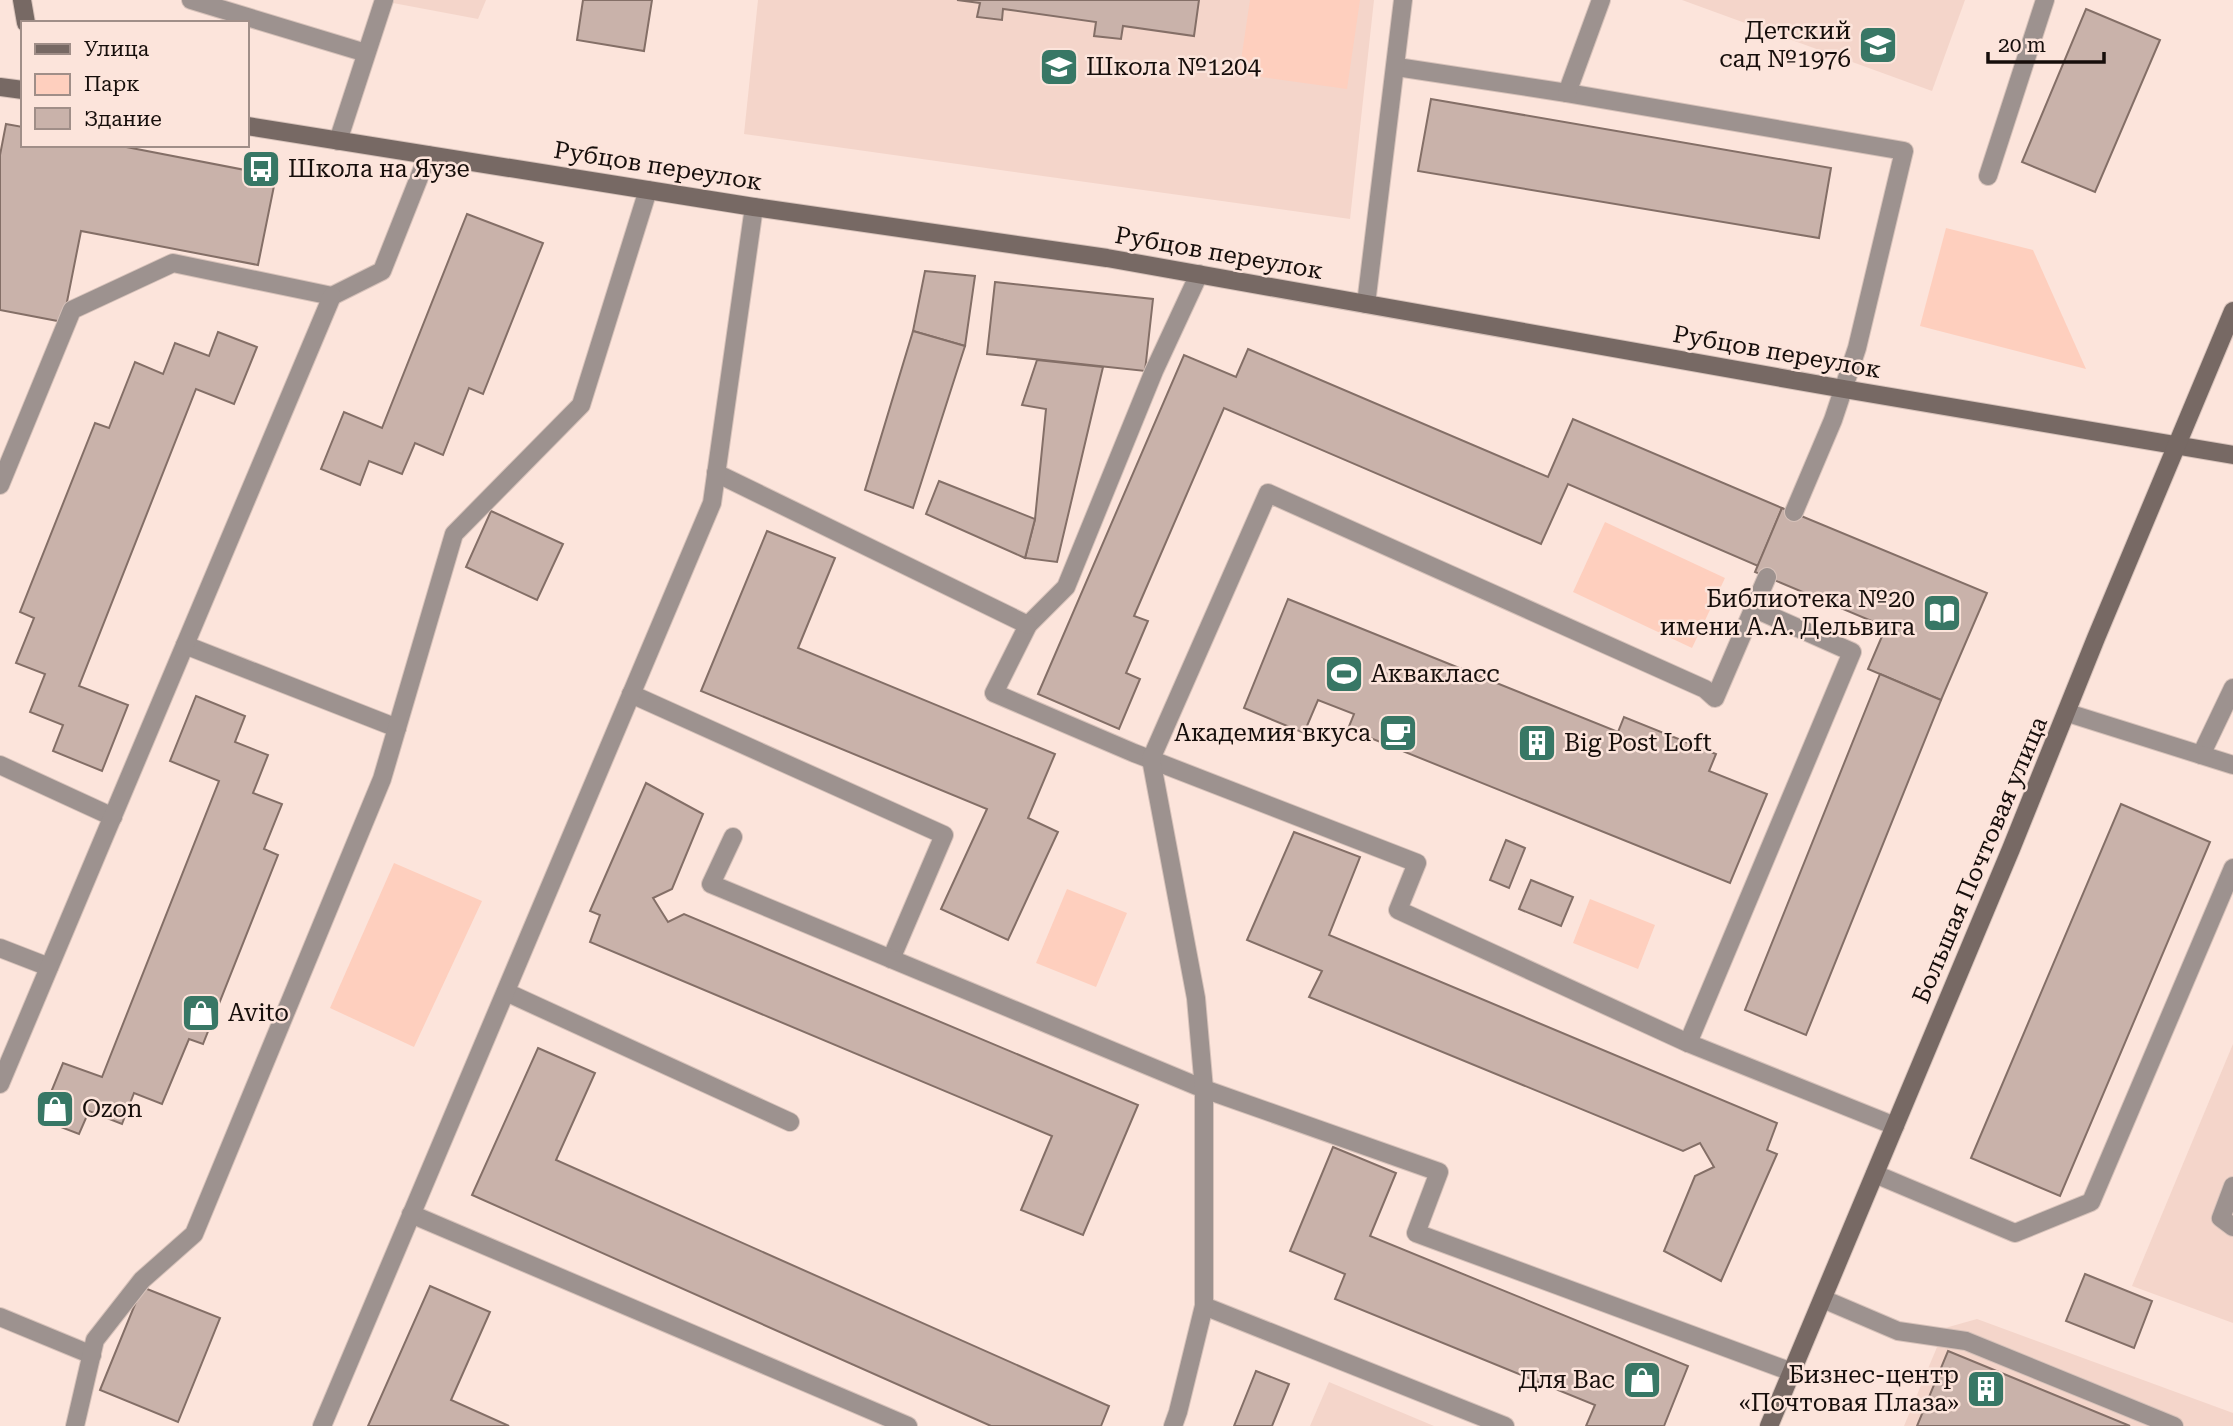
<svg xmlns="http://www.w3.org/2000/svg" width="2233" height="1426" font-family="'Roboto Serif',serif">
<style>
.built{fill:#f4d5ca}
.green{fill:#fecfbe}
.building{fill:#c9b2aa;stroke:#846f67;stroke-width:2}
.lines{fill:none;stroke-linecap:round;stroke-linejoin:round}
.lane-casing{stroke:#d7c2ba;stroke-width:20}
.street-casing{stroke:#d7c2ba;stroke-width:20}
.secondary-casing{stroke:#d7c2ba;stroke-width:20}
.lane{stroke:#9d928f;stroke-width:18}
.street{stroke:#9d928f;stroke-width:18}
.secondary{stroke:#776964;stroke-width:18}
.labels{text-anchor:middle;stroke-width:5;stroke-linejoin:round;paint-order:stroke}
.poi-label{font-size:24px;fill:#160e0b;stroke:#fce4db;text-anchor:start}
.street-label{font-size:24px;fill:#160e0b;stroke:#fce4db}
</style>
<rect width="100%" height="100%" fill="#fce4db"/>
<g class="built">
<path d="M 377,0 L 486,0 L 478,19 Z"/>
<path d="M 758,0 L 1374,0 L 1350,219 L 744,134 Z"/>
<path d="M 1682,0 L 1965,0 L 1932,91 Z"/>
<path d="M 2233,1044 L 2233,1323 L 2132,1286 Z"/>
<path d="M 1977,1319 L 2233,1413 L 2233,1426 L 1904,1426 L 1945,1328 Z"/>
<path d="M 1329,1382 L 1434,1426 L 1310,1426 Z"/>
</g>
<g class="green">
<path d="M 1250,0 L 1360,0 L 1347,89 L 1239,74 Z"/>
<path d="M 1946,228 L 2033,250 L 2086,369 L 1920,326 Z"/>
<path d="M 1605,522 L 1725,578 L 1692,648 L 1573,592 Z"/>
<path d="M 394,863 L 482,901 L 414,1047 L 330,1008 Z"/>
<path d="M 1067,889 L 1127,913 L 1096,987 L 1036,963 Z"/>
<path d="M 1590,899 L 1655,925 L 1638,969 L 1573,943 Z"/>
</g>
<g class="building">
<path d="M 583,0 L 652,0 L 644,51 L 577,40 Z"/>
<path d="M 957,0 L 1199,0 L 1194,36 L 1123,26 L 1121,39 L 1094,36 L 1096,22 L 1003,9 L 1002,20 L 977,17 L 980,3 Z"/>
<path d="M 2086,9 L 2160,40 L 2095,192 L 2022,162 Z"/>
<path d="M 1431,99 L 1831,168 L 1819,238 L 1418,171 Z"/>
<path d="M 6,124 L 23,127 L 23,145 L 116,145 L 276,176 L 258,265 L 81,231 L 63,322 L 0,310 L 0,155 Z"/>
<path d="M 467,214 L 543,243 L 483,394 L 469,388 L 443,455 L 415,443 L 402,474 L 369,461 L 360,485 L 321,469 L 344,412 L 382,428 Z"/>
<path d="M 925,271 L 975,276 L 965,346 L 913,331 Z"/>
<path d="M 995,282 L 1153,299 L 1145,371 L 987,354 Z"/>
<path d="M 913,331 L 965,346 L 913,508 L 865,490 Z"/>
<path d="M 218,332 L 257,347 L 234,404 L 196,389 L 79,686 L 128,705 L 102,771 L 53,751 L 63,725 L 30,712 L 45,674 L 16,663 L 34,618 L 20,612 L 95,423 L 109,428 L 135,362 L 163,374 L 175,343 L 209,356 Z"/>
<path d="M 1248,349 L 1548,477 L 1573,419 L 1782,508 L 1758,566 L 1568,484 L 1541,544 L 1224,408 L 1134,616 L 1148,621 L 1126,673 L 1140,679 L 1119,729 L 1038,694 L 1184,355 L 1236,377 Z"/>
<path d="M 1037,360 L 1103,367 L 1057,562 L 1025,558 L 1035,519 L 1046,409 L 1022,405 Z"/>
<path d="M 939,481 L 1035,519 L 1025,558 L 926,514 Z"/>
<path d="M 1782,508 L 1987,593 L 1941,700 L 1868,669 L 1886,627 L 1755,572 Z"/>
<path d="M 491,511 L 563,544 L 537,600 L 466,567 Z"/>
<path d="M 767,531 L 835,558 L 798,648 L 1055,754 L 1028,818 L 1058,832 L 1008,940 L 941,909 L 987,809 L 701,691 Z"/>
<path d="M 1288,599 L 1618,732 L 1624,717 L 1716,754 L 1709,771 L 1767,794 L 1730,883 L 1348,729 L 1354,714 L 1318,700 L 1304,733 L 1244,708 Z"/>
<path d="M 1880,674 L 1941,700 L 1806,1035 L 1745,1010 Z"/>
<path d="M 196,696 L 245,716 L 235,742 L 268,755 L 253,793 L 282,804 L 264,849 L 278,855 L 203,1044 L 189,1039 L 162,1104 L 134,1093 L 122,1124 L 89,1111 L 79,1134 L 40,1119 L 63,1063 L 102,1077 L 219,781 L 170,761 Z"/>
<path d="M 646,783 L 703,814 L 672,889 L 653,898 L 668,922 L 684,914 L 1138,1105 L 1083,1235 L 1021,1210 L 1052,1136 L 590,942 L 600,915 L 590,911 Z"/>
<path d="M 2121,804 L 2210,842 L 2060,1196 L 1971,1158 Z"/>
<path d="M 1294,832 L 1360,857 L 1329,935 L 1777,1123 L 1767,1150 L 1777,1154 L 1721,1281 L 1664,1251 L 1695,1176 L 1714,1167 L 1700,1143 L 1683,1151 L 1309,997 L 1322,971 L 1247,940 Z"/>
<path d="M 1506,840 L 1525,848 L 1509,888 L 1490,880 Z"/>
<path d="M 1531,880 L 1573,897 L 1561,926 L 1519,909 Z"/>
<path d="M 538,1048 L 595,1073 L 556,1160 L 1109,1406 L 1101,1426 L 991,1426 L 472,1195 Z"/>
<path d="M 1333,1147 L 1396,1173 L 1370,1236 L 1688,1366 L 1664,1426 L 1586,1426 L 1595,1405 L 1335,1299 L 1345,1274 L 1290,1251 Z"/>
<path d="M 2085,1274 L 2152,1301 L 2134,1348 L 2066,1321 Z"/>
<path d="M 430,1286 L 490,1312 L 451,1400 L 509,1426 L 368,1426 Z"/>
<path d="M 142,1287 L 220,1318 L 178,1422 L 100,1390 Z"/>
<path d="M 1948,1351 L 2130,1426 L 1917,1426 Z"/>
<path d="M 1256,1371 L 1289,1384 L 1272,1426 L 1234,1426 Z"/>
</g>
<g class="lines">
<g class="lane-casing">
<g id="lane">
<path d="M 191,0 L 366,53"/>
<path d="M 1397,67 L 1567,93 L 1904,151 L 1857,348 L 1833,420 L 1794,512"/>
<path d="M 1567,93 L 1601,0"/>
<path d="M 338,141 L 384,0"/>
<path d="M 1988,176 L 2045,0"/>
<path d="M 1199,274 L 1154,371 L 1066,587 L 1028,625 L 994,693 L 1134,753 L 1417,863 L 1398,910 L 1688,1043"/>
<path d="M 716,473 L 1028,625"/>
<path d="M 0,485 L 72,310 L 173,263 L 332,296 L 382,271 L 428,155"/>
<path d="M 1753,608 L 1852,652 L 1688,1043 L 1895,1126"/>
<path d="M 185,645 L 397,728"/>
<path d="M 631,694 L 944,835 L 891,959"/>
<path d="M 2201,755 L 2233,688"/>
<path d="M 0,765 L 113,817"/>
<path d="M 733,837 L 711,884 L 1204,1089 L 1439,1172 L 1416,1233 L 1792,1372"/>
<path d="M 0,948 L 49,967"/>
<path d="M 506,992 L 790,1122"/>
<path d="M 0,1084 L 332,296"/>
<path d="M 1875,1174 L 2015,1233 L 2091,1202 L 2233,868"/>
<path d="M 2233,1186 L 2221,1218 L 2233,1227"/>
<path d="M 411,1214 L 908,1426"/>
<path d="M 1823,1299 L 1898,1331 L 1966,1341 L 2174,1426"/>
<path d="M 1204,1306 L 1505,1426"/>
<path d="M 0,1317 L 92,1355"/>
<path d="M 75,1426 L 95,1340 L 142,1280 L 194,1234 L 382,779 L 454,534 L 581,405 L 648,190"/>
<path d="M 1173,1426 L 1178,1412 L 1204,1306 L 1204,1089 L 1196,998 L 1151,759 L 1268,493 L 1705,689 L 1715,698 L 1767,577"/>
</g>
</g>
<g class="street-casing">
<g id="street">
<path d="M 1366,304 L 1403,0"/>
<path d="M 2068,713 L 2233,765"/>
<path d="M 322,1426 L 712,503 L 754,207"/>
</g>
</g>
<g class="secondary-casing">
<g id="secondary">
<path d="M 22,0 L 26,23"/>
<path d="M 0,87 L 23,90"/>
<path d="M 247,126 L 754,207 L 1107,258 L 1844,389 L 2233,455"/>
<path d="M 1769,1426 L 2011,849 L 2096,638 L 2233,311"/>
</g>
</g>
<use href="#lane" class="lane"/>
<use href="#street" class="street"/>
<use href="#secondary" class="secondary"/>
</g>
<defs>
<g id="school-square" transform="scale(2.0125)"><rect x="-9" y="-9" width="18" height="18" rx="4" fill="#387765" stroke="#fce4db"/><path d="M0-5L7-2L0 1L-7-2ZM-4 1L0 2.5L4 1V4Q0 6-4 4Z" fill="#fff"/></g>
<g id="bus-square" transform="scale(2.0125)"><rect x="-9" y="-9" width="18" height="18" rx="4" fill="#387765" stroke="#fce4db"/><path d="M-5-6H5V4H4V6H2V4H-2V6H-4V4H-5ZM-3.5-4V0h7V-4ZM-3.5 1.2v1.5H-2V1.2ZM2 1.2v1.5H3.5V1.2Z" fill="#fff"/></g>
<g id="library-square" transform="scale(2.0125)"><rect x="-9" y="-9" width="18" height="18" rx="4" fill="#387765" stroke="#fce4db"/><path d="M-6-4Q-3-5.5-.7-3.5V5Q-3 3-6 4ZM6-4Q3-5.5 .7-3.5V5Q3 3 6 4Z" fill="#fff"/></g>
<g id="stadium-square" transform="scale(2.0125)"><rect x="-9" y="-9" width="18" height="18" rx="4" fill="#387765" stroke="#fce4db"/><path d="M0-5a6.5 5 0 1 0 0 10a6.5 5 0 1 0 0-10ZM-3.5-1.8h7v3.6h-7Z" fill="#fff"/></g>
<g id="cafe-square" transform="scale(2.0125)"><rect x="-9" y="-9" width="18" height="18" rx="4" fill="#387765" stroke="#fce4db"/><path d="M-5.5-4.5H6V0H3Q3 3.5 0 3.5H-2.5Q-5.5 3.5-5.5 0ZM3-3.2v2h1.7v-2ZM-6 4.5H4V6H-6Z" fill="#fff"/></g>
<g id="building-square" transform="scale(2.0125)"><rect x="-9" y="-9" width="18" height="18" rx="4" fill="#387765" stroke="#fce4db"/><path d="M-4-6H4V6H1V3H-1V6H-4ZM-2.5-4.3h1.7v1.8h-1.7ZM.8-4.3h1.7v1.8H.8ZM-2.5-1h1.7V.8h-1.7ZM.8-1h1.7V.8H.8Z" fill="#fff"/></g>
<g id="shop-square" transform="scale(2.0125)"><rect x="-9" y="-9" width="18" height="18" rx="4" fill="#387765" stroke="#fce4db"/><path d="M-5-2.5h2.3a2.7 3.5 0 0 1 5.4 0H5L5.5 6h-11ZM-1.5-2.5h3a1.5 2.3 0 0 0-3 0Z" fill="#fff"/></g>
</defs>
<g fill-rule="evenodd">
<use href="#school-square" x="1878" y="45"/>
<use href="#school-square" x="1059" y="67"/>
<use href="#bus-square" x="261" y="169"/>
<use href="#library-square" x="1942" y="613"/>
<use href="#stadium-square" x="1344" y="674"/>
<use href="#cafe-square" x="1398" y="733"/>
<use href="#building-square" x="1537" y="743"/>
<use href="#shop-square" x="201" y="1013"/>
<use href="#shop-square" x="55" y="1109"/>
<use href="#shop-square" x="1642" y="1380"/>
<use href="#building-square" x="1986" y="1389"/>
</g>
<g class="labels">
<g class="poi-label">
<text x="1851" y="39" text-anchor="end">Детский<tspan x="1851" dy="28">сад №1976</tspan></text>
<text x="1086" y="75">Школа №1204</text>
<text x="288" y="177">Школа на Яузе</text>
<text x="1915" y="607" text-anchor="end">Библиотека №20<tspan x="1915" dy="28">имени А.А. Дельвига</tspan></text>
<text x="1371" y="682">Аквакласс</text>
<text x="1371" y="741" text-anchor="end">Академия вкуса</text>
<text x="1564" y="751">Big Post Loft</text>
<text x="228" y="1021">Avito</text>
<text x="82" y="1117">Ozon</text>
<text x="1959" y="1383" text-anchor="end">Бизнес-центр<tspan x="1959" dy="28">«Почтовая Плаза»</tspan></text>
<text x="1615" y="1388" text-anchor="end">Для Вас</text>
</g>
<g class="street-label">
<text transform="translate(658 166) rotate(9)" y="8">Рубцов переулок</text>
<text transform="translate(1219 253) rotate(10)" y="8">Рубцов переулок</text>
<text transform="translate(1777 352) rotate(10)" y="8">Рубцов переулок</text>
<text transform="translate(1980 860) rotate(-67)" y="8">Большая Почтовая улица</text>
</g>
</g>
<rect x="21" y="21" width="228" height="126" fill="#fce4db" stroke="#a08e88" stroke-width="2"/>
<rect x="35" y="44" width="35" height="10" fill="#776964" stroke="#a08e88" stroke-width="2"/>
<text x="84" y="56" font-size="21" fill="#160e0b">Улица</text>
<rect x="35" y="74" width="35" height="21" fill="#fecfbe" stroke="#a08e88" stroke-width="2"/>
<text x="84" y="91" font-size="21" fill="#160e0b">Парк</text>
<rect x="35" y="108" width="35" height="21" fill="#c9b2aa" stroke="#a08e88" stroke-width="2"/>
<text x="84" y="126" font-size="21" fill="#160e0b">Здание</text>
<path d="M1988 52v10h116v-10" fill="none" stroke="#160e0b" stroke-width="3.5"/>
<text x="1998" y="52" font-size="21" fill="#160e0b" stroke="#fce4db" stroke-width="5" paint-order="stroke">20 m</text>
</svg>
